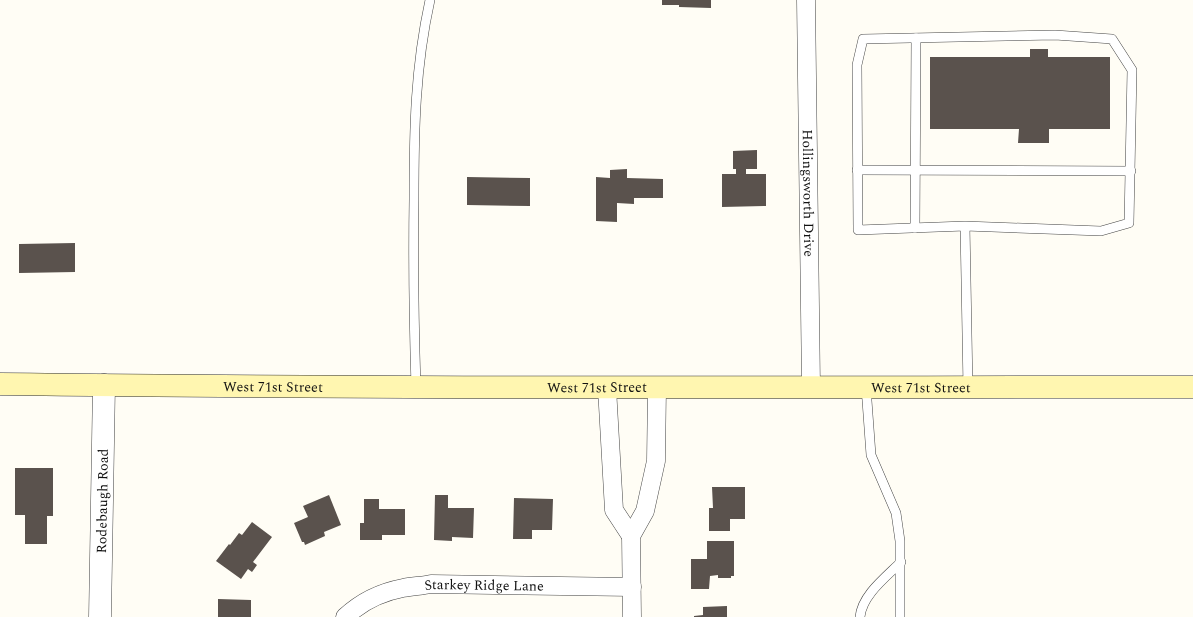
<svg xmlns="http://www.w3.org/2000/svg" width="1193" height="617" font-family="Spectral,serif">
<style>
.building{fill:#5a524d}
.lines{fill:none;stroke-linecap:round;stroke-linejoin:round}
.service-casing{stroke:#444;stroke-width:10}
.minor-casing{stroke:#444;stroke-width:19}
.tertiary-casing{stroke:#444;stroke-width:23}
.secondary-casing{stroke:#333;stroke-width:23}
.service{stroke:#fff;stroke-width:9}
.minor{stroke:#fff;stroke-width:18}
.tertiary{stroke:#fff;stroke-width:22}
.secondary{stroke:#fff6b0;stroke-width:22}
.labels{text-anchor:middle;stroke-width:4;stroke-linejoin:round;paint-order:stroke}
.street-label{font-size:14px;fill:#111;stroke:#fff}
</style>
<rect width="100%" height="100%" fill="#fffdf5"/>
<g class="building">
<path d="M 662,0 L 711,0 L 711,8 L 679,7 L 679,5 L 662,5 Z"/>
<path d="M 1030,49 L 1048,49 L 1048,57 L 1110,57 L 1110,129 L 1049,129 L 1049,143 L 1018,143 L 1019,129 L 930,129 L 930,57 L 1030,57 Z"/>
<path d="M 757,150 L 757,169 L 746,169 L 746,174 L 766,174 L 766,206 L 722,207 L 722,174 L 736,174 L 736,169 L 733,169 L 733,151 Z"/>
<path d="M 627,169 L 627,178 L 663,179 L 663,198 L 634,198 L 634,204 L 617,203 L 617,222 L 596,221 L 596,177 L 610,178 L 610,170 Z"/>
<path d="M 467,177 L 530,178 L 530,206 L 467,205 Z"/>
<path d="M 75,243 L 75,272 L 19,273 L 19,244 Z"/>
<path d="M 15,468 L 53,468 L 53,516 L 47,516 L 47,544 L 25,544 L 25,515 L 15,515 Z"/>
<path d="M 712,487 L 745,487 L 745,519 L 730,519 L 730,531 L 709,531 L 709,508 L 713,508 Z"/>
<path d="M 329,495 L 341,525 L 324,532 L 325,536 L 305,545 L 304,542 L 302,542 L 294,523 L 308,517 L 303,506 Z"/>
<path d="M 435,495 L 448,495 L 448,508 L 474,508 L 473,538 L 452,537 L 452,541 L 434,540 Z"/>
<path d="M 514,498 L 553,499 L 552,530 L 532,530 L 532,539 L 513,539 Z"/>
<path d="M 364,499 L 379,499 L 379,509 L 405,509 L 405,535 L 382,535 L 382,540 L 360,540 L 360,523 L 364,523 Z"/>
<path d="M 252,522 L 272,537 L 253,562 L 257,565 L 252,572 L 248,569 L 241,579 L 216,561 L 229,544 L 230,545 L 239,533 L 242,535 Z"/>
<path d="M 707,541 L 734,541 L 734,576 L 731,576 L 731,578 L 718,578 L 718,575 L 710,576 L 709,589 L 691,589 L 691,559 L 707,559 Z"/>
<path d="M 218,599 L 251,600 L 251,617 L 218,617 Z"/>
<path d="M 727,606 L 727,617 L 694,617 L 694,616 L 703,615 L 703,607 Z"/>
</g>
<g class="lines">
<g class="service-casing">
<g id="service">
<path d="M 857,170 L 1131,171"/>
<path d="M 965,226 L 858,230 L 857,65 L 863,39 L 1055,35 L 1112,39 L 1132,70 L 1129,223 L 1101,231 L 965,226 L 968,387"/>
<path d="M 915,228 L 916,38"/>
<path d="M 416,387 C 414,324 413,261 414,199 C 414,130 415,68 430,0"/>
<path d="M 866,387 L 871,455 L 896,513 L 900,541 L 900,617"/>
<path d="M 860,617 C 862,595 886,577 901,562"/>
</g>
</g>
<g class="minor-casing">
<g id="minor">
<path id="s1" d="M 806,0 L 811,386"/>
<path d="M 607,388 L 614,510 L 631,536"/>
<path id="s2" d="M 345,617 C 361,602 382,592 403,588 C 413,586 422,586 431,584 L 632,587"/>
<path d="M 632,617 L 631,536 L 645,511 L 656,461 L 657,388"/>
</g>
</g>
<g class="tertiary-casing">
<g id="tertiary">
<path id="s3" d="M 100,617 L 104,385"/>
</g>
</g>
<g class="secondary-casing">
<g id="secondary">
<path id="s4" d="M 0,384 C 398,389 795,387 1193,387"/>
</g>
</g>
<use href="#service" class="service"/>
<use href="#minor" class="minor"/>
<use href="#tertiary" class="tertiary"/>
<use href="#secondary" class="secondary"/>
</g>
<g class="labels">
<g class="street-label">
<text dy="5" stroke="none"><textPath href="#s1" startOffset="193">Hollingsworth Drive</textPath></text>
<text dy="5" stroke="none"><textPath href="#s4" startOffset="273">West 71st Street</textPath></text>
<text dy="5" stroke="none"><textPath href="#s4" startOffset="597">West 71st Street</textPath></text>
<text dy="5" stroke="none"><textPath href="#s4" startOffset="921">West 71st Street</textPath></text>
<text dy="5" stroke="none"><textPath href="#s3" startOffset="116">Rodebaugh Road</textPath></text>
<text dy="5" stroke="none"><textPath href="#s2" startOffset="147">Starkey Ridge Lane</textPath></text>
</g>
</g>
</svg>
